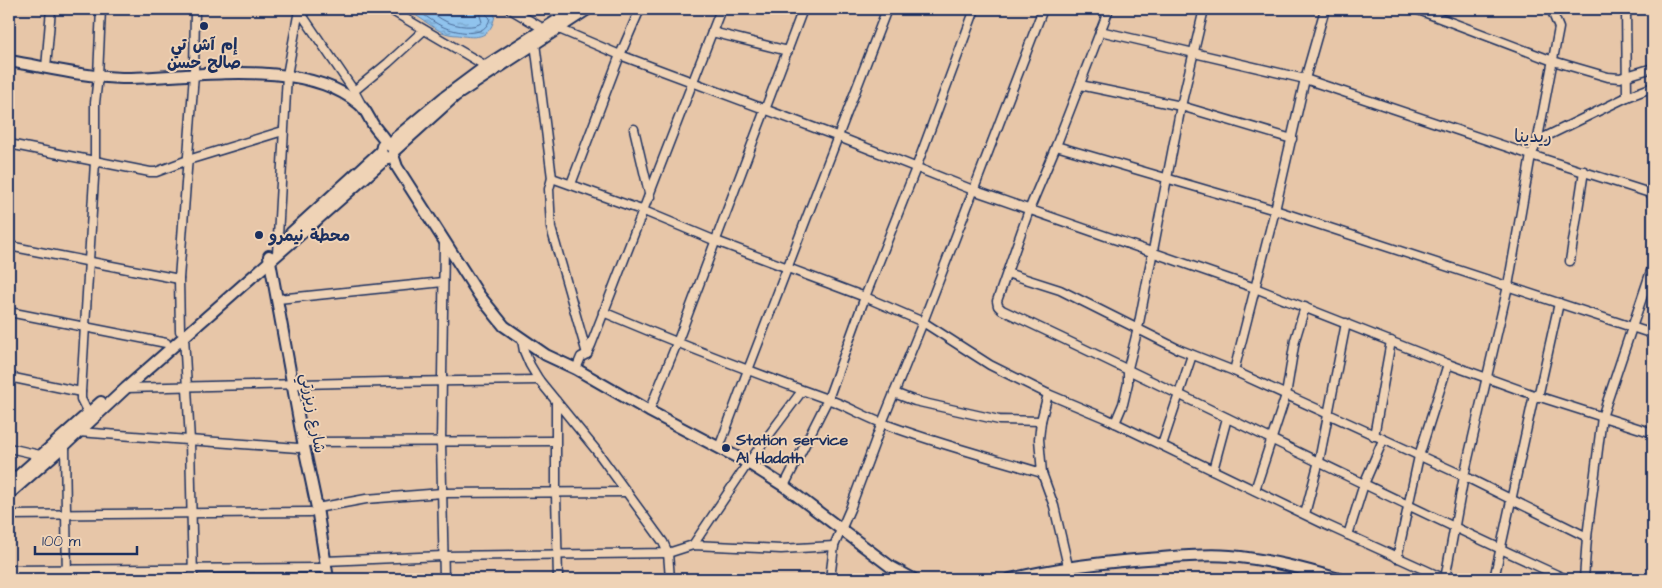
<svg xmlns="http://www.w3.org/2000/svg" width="1662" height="588" font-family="'Architects Daughter','Playpen Sans Arabic',sans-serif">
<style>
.water{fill:url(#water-ripples);stroke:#6188b4}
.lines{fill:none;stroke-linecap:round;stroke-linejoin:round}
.shore{stroke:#4a6a97;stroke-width:1}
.street-casing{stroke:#1b2f5e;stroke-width:11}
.secondary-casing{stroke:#1b2f5e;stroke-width:14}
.street{stroke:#efd3b6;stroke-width:8}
.secondary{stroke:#efd3b6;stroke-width:10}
.poi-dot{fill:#1b2f5e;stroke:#efd3b6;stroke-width:2}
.labels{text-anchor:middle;stroke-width:4;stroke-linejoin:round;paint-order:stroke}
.poi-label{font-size:16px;font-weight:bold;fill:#1b2f5e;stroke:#efd3b6;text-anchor:start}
.street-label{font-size:16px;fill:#1b2f5e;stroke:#efd3b6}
.neighbourhood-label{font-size:18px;fill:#1b2f5e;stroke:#efd3b6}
</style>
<defs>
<pattern id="water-ripples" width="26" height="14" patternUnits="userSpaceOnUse" patternTransform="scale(1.25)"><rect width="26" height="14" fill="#90c3ed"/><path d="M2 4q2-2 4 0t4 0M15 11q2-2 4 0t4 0" fill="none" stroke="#759fc3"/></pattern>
</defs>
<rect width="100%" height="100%" fill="#e7c6a8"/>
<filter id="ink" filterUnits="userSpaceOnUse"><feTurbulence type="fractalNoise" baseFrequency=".02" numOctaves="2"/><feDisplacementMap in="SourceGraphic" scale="10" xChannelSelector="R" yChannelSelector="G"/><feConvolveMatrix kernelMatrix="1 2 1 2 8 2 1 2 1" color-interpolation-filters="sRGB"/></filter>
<g filter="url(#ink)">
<path class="water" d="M 406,9 L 487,9 L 495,15 C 491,38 478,39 458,35 C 453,35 447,34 442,32 C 430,26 418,16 406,9 Z"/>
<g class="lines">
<g class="shore">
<path d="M 415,9 C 425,15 435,24 446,28 C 460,33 486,38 490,18 L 485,13 L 484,9"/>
<path d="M 427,9 C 433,13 440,19 447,22 C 457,26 475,29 482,22 L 478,9"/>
</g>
<g class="street-casing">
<g id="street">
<path d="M 298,9 L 354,91 L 361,104"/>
<path d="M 389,9 L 486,66"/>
<path d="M 510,9 L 544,29"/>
<path d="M 1109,9 L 1056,146 L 1029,210 L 997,301 L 998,306 L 1002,310 C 1191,398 1376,493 1566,579"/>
<path d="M 1416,9 L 1553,61 L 1608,77 L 1620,78 L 1653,68"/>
<path d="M 1626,9 L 1627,97"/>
<path d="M 559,29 L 620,55 L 839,137 L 973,190 L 1255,288 L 1448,364 L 1534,395 L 1653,433"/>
<path d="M 1100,31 L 1305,79 L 1531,155 L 1653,194"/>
<path d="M 712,32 L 788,51"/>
<path d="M 535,43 L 552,178 L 549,189 L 551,228 L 587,354"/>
<path d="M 46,68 L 51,9"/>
<path d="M 1080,85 L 1181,106 L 1292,139"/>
<path d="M 354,91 L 388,63 L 424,30"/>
<path d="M 634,129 L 650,197"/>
<path d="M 1537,143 L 1545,137 L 1627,97 L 1653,87"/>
<path d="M 9,144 L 150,172 L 156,172 L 188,160 L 283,131"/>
<path d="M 1056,146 L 1275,210 L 1653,334"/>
<path d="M 552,178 L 644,211 L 716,241 L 865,297 L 923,322 L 990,365 L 1048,394 L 1105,418 L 1324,524 L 1445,579"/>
<path d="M 571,184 L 620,55 L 640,9"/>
<path d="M 9,246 L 179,279"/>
<path d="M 277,254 L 287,75 L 299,10 L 301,9"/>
<path d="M 1570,261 L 1584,171"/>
<path d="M 1007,273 L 1060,290 L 1178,349 L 1234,371 L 1464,476 L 1587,537"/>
<path d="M 278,299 L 443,282"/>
<path d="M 9,312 L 166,343"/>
<path d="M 603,312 C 677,343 751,372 827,399 C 846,405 863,416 882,423 C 934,443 989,457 1042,473"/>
<path d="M 180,331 L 179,279 L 194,74 L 195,9"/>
<path d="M 184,336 L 190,441 L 193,579"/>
<path d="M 522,340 L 524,351 L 530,365 L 539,380 L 596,450 L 663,542 L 668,553 L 670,579"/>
<path d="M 576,369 L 581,357 L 587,354 L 591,345 L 721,9"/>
<path d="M 1234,371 L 1275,210 L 1305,79 L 1325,9"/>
<path d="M 9,377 L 81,392"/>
<path d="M 126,388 L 386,382 L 539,380"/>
<path d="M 894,393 L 915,401 L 999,420 L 1041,421"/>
<path d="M 1048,394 L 1041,421 L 1039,439 L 1042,473 L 1054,506 L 1071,579"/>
<path d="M 1538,397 L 1559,303"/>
<path d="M 556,401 L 556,494 L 558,579"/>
<path d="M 649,411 L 677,343 L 803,9"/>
<path d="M 88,413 L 81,399 L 81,392 L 95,162 L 95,103 L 98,76 L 101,9"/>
<path d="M 1115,423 L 1123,404 L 1128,383 L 1128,368 L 1138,328 L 1181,106 L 1204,9"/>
<path d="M 78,432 L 298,448"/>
<path d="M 1374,436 L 1391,341"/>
<path d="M 303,442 L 555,441"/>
<path d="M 65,445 L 67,579"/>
<path d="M 1162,445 L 1192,355"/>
<path d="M 9,448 L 40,455"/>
<path d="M 719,448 L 748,370 L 887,9"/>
<path d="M 1213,470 L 1227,418"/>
<path d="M 784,486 L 828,399 L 865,297 L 916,168 L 975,9"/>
<path d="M 1255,490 L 1286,395 L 1295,340 L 1305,307"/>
<path d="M 317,508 L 366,499 L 442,493 L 627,492"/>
<path d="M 1305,514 L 1319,461 L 1346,323"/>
<path d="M 9,515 L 310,512"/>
<path d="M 1348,535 L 1364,484 L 1383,440"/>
<path d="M 693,545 L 748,463 L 802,391"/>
<path d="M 1397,558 L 1419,456 L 1448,364"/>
<path d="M 325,561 L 443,556 L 668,553 L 693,545 L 781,549 L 834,546"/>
<path d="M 9,570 L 320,568"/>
<path d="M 444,579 L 441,442 L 444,244"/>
<path d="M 830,579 L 834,546 L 850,509 L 882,423 L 923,322 L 1043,9"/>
<path d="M 1445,579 L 1464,476 L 1508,286 L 1531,155 L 1537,143 L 1559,28 L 1551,9"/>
<path d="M 1494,579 L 1534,395"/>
<path d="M 1584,579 L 1587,537 L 1602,417 L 1653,265"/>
</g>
</g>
<g class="secondary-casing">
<g id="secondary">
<path d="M 9,61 C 46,67 84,77 122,78 C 192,78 302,56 359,104 C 366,109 369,119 374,126 C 378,132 384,137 387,144 L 393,148 L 393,155 L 388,158 L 383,156 L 381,151 L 382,146 L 387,144"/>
<path d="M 388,144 L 443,98 L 486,66 L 575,9"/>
<path d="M 394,151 L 455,96 L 588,9"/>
<path d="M 393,155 L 397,167 L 479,295 L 504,326 L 546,355 L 576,369 L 649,411 L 748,463 L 784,486 L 891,567 L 913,579"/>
<path d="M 291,233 L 381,151"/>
<path d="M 269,256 L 303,442 L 317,508 L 328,579"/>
<path d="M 9,484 L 101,402"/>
<path d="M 9,494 L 65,445 L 126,388 L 387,158"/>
<path d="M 1010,579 C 1060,567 1111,561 1161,558 C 1184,556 1208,554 1230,556 C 1267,559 1304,569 1339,579"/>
</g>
</g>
<use href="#street" class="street"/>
<use href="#secondary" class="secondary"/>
</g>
</g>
<g class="poi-dot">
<circle cx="204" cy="26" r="5"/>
<circle cx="259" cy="235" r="5"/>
<circle cx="726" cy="448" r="5"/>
</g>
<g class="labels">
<g class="poi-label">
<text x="204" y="50" text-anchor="middle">إم آش تي<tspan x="204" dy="18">صالح حسن</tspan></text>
<text x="269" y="241">محطة نيمرو</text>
<text x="736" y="445">Station service<tspan x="736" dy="18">Al Hadath</tspan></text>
</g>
<g class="street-label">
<text transform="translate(314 413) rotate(80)" y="6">شارع زيزرتي</text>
</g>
<g class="neighbourhood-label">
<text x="1533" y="142">ريدينا</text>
</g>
</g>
<rect width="1662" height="588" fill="none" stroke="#efd3b6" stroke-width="30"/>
<rect x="15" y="15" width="1632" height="558" fill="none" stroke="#1b2f5e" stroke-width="2" filter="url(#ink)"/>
<path d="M35 546v8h102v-8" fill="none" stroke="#1b2f5e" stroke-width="2.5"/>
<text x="42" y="546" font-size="15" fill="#1b2f5e" stroke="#efd3b6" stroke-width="4" paint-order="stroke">100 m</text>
</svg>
